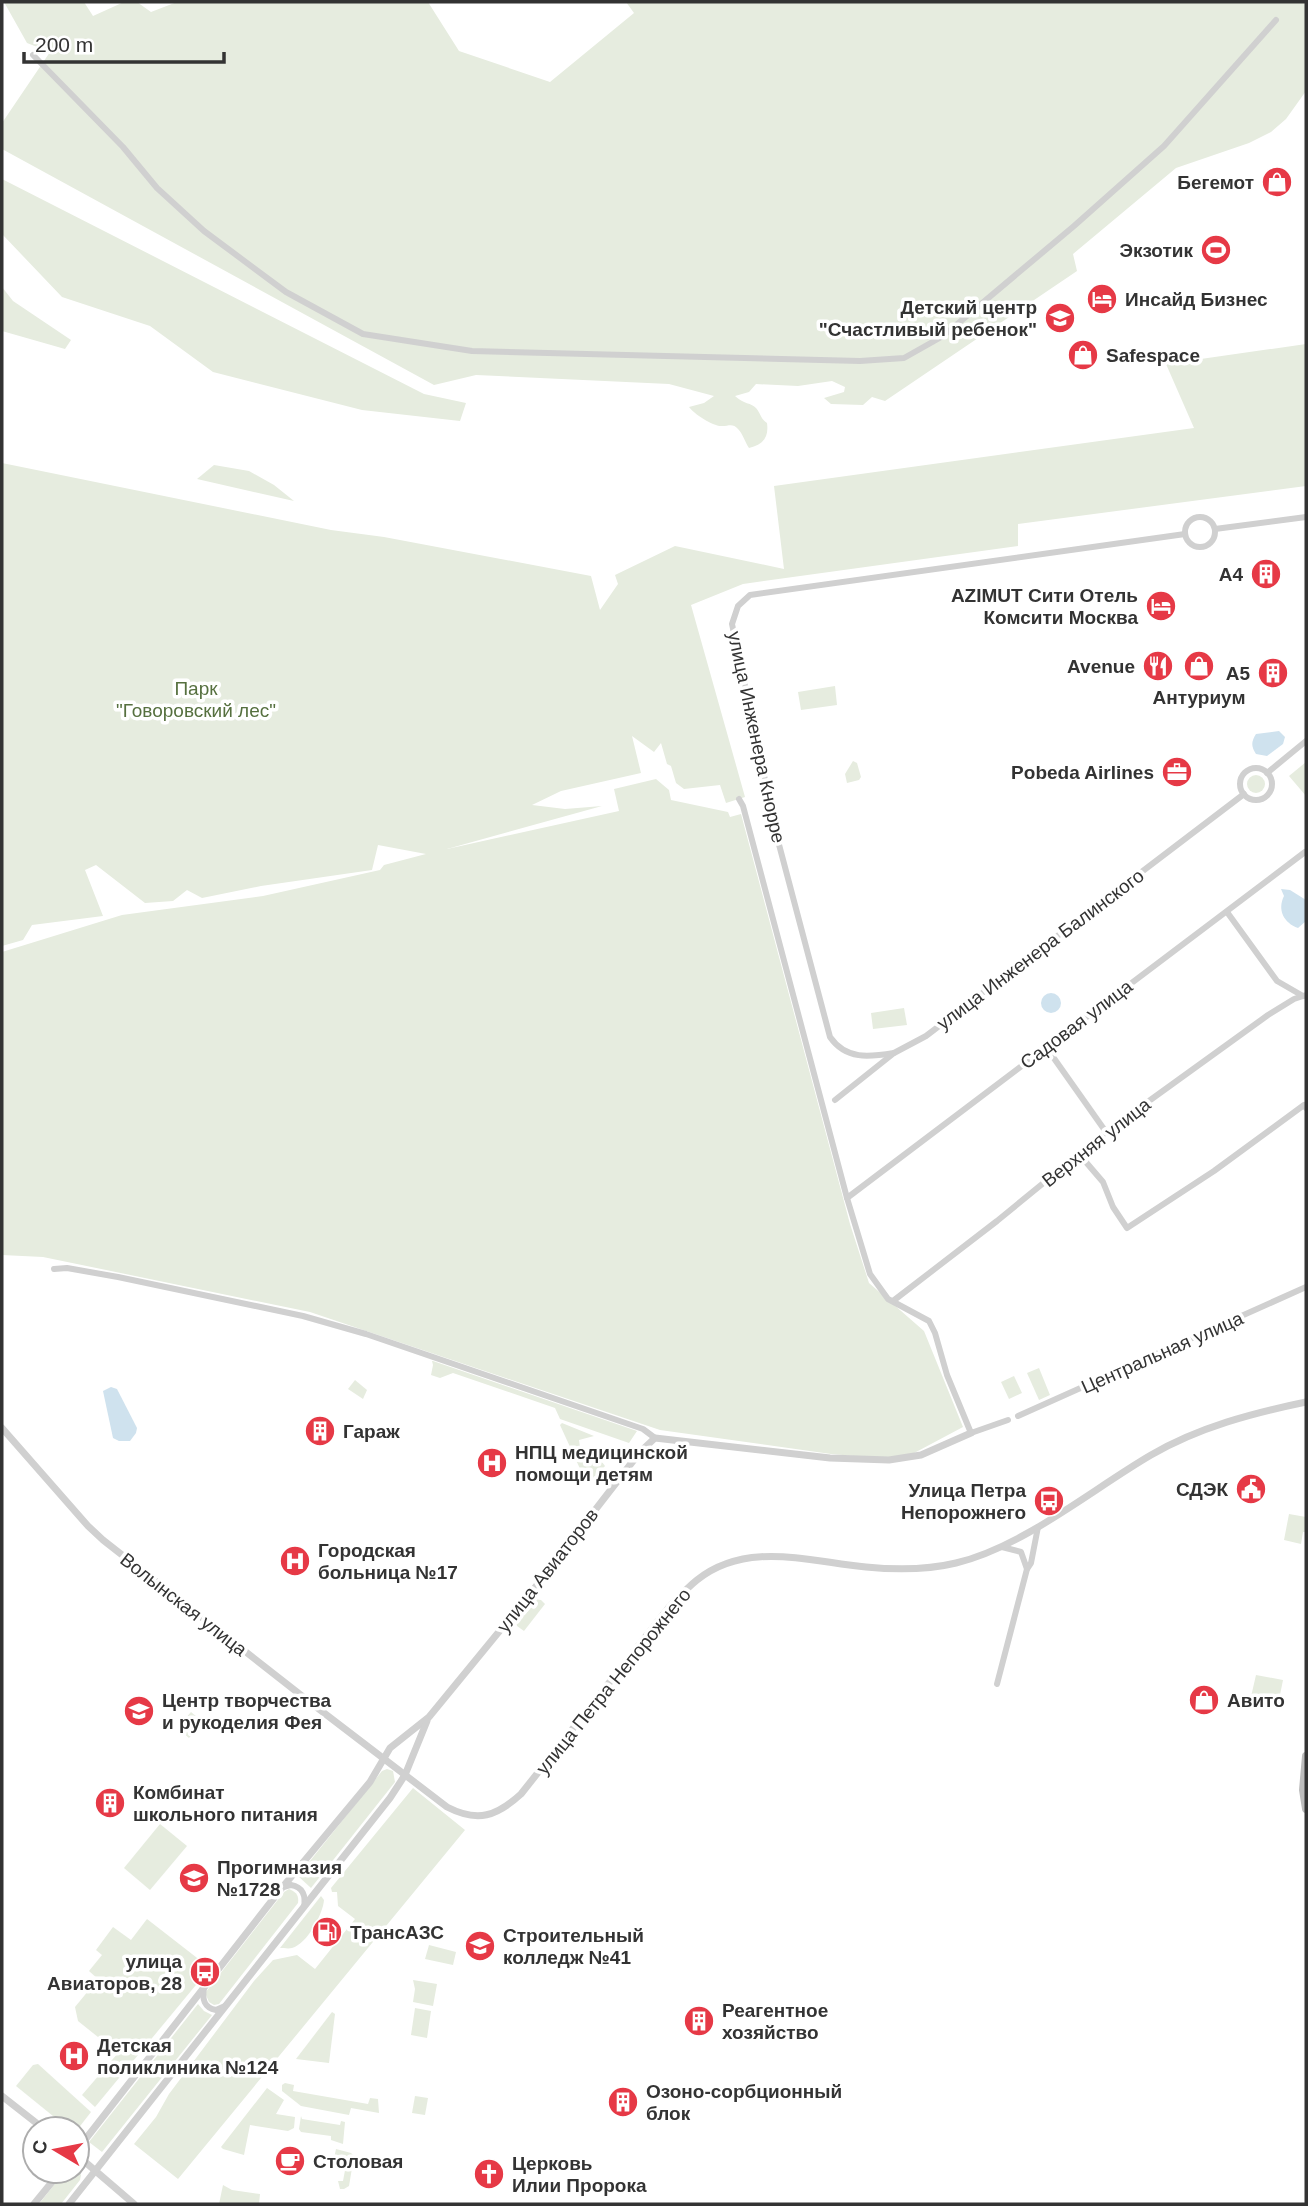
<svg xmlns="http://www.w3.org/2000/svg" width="1308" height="2206" font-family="Arial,sans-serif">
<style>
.green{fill:#e6ecdf}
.water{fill:#cfe2ee}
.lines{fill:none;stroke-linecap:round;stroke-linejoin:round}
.minor{stroke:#d0d0d0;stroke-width:6}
.tertiary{stroke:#d0d0d0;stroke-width:7}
.secondary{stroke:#bdbdbd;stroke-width:8}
.labels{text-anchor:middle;stroke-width:7;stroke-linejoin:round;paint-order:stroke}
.poi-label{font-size:19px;font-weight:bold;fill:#333;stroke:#fff;text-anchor:start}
.park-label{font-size:19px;fill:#56703f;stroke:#fff}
.street-label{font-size:19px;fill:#333;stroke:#fff}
</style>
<rect width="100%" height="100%" fill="#fff"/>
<g class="green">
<path d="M 4,2 L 84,2 L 93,16 L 124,2 L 137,2 L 151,12 L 177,2 L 428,2 L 459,51 L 550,82 L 634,13 L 626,2 L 1306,2 L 1306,91 L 1286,119 L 1271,132 L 1249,143 L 1176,168 L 1073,254 L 1077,271 L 885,401 L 872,397 L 863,405 L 831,404 L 824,398 L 844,392 L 845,387 L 832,381 L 798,386 L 756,384 L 749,392 L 735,396 C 743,404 752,403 756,408 C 761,414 760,418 767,423 C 769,438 763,444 749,448 C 745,442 743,434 738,429 C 733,423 729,426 722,426 C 714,427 694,414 689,407 L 704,403 L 714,396 L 669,384 L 476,375 L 434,385 L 2,149 L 2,123 L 50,52 L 27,43 Z"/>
<path d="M 2,179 L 424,394 L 466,403 L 460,421 L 362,410 L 213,372 L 150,326 L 62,297 L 2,234 Z"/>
<path d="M 2,287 L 13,301 L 71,340 L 65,349 L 2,331 Z"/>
<path d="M 1306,344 L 1306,486 L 1018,524 L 1018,546 L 743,584 L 691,605 L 745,797 L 726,803 L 720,785 L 684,789 L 676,783 L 671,766 L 667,764 L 661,743 L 654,752 L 632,736 L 641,773 L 561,791 L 532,805 L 565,809 L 602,806 L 447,849 L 619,811 L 614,789 L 656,779 L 669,790 L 671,800 L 728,812 L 730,817 L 741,814 L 850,1224 L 869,1283 L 924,1331 L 963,1427 L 901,1460 L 831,1454 L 660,1430 L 310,1312 L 43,1257 L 2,1255 L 2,952 L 122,915 L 263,896 L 380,870 L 384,865 L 426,854 L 378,845 L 372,870 L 261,886 L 202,898 L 187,890 L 173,901 L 145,903 L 96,865 L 85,870 L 103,916 L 32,925 L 23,940 L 2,946 L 2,463 L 331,530 L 384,537 L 591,576 L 600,610 L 618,584 L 615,575 L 675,546 L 784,569 L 774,486 L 1194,428 L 1166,364 Z"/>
<path d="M 214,465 L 249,471 L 274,485 L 294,501 L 197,479 Z"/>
<path d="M 835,686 L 837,705 L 801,710 L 798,692 Z"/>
<path d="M 853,761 L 857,763 L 861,777 L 859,780 L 847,783 L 845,774 Z"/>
<path d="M 1306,762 L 1306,796 L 1289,776 Z"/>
<circle cx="1256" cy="784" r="9"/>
<path d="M 904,1008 L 907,1025 L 873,1029 L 871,1013 Z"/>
<path d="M 432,1361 L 433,1361 L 637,1431 L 629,1443 L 560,1419 L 555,1408 L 453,1373 L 440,1378 L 431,1375 L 433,1365 Z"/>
<path d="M 1039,1368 L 1050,1395 L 1039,1400 L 1027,1373 Z"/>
<path d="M 1014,1376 L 1022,1393 L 1009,1399 L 1001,1382 Z"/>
<path d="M 355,1380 L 367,1390 L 363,1399 L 348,1389 Z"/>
<path d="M 562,1423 L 594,1436 L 579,1440 L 581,1455 L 596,1454 L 605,1466 L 590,1484 L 587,1484 L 560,1425 Z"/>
<path d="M 1289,1514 L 1306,1517 L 1306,1532 L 1303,1532 L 1301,1544 L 1284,1540 Z"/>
<path d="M 534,1599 L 541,1600 L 545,1604 L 524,1631 L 517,1626 L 516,1621 Z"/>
<path d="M 1256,1675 L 1283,1680 L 1280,1695 L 1276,1694 L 1274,1706 L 1250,1701 Z"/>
<path d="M 191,1712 L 203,1722 L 189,1738 L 177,1728 Z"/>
<path d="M 387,1769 L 393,1771 L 395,1782 L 311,1888 L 298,1876 L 382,1771 Z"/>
<path d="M 413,1788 L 465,1830 L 178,2179 L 134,2144 L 156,2117 L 169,2094 L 254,1981 L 273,1960 L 297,1955 L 315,1969 L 355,1919 L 338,1906 L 337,1892 L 332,1892 L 331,1888 Z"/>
<path d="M 160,1824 L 187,1846 L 150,1890 L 124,1868 Z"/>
<path d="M 289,1889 C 296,1892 299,1895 298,1903 L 219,2004 L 214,2005 L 209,2002 L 205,1993 L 284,1892 Z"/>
<path d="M 321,1896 L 324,1900 C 323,1914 307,1944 292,1948 C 289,1949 283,1948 280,1948 Z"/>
<path d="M 147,1919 L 210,1968 L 95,2107 L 82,2095 L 118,2053 L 78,2021 L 75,2007 L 98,1979 L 89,1971 L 102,1955 L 96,1950 L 113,1927 L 131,1940 Z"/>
<path d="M 429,1945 L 456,1952 L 453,1965 L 425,1959 Z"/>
<path d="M 413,1980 L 437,1984 L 433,2006 L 413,2002 L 415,1989 Z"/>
<path d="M 198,2004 L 204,2011 L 212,2015 L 102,2152 L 89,2142 Z"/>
<path d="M 415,2008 L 431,2011 L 427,2038 L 411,2035 Z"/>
<path d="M 332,2012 L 335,2014 L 329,2063 L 296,2059 Z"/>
<path d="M 38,2064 L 91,2112 L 77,2130 L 69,2129 L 16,2086 L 33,2065 Z"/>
<path d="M 285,2083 L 294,2085 L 293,2091 L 368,2104 L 370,2098 L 378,2099 L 379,2113 L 351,2108 L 349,2115 L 301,2106 L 282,2091 L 282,2085 Z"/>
<path d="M 267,2088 L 284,2100 L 276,2114 L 295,2117 L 294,2128 L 288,2131 L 250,2125 L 244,2155 L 223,2149 L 221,2147 Z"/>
<path d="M 415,2096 L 428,2098 L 425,2115 L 412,2113 Z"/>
<path d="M 301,2116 L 302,2119 L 340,2125 L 341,2121 L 345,2122 L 343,2144 L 331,2140 L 331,2136 L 301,2132 L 299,2129 Z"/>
<path d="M 336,2149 L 351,2153 L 354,2156 L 349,2186 L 344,2189 L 340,2189 L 338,2181 L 343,2181 L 346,2165 L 333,2163 Z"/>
<path d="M 77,2168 L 81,2175 L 80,2180 L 61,2204 L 39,2204 L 65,2171 L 77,2171 Z"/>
<path d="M 223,2185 L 232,2190 L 260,2194 L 259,2204 L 219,2204 Z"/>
</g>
<g class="water">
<path d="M 1279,731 L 1285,737 L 1283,744 L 1267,756 L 1256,754 C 1251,746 1251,742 1256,734 Z"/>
<path d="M 1281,889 L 1290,890 L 1306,900 L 1306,921 L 1298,928 C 1284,923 1277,910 1284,896 Z"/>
<circle cx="1051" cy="1003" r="10"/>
<path d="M 111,1387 L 117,1389 L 137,1428 L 136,1433 L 130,1441 L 119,1441 L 113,1438 L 103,1391 Z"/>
</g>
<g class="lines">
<g class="minor">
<path d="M 33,55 L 123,147 L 157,188 L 204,231 L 286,292 L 363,334 L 472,351 L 860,361 L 904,358 L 943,336 L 1074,226 L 1164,146 L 1276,20"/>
<circle cx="1200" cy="532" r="15"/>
<path d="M 1215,529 L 1306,517"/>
<circle cx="1256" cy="784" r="16"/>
<path d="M 1267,773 L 1306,741"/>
<path d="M 739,799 L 743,806 L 847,1198 L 870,1274 L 888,1299 L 929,1321 L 935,1333 L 947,1375 L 971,1433 L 1008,1420"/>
<path d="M 1227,912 L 1277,981 L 1303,996"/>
<path d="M 1046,1047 L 1106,1132"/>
<path d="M 894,1053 C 869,1057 846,1060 830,1037 L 777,837 L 732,624 L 738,606 L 750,595 L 1185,534"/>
<path d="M 835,1100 L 894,1053 L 926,1036 L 1244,794"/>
<path d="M 1079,1154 L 1103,1182 L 1113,1207 L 1127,1228 L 1214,1171 L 1304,1105 L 1306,1108"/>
<path d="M 847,1198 L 1305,852"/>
<path d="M 54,1269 L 67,1268 L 118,1277 L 303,1316 L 366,1334 L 643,1429 L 655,1438"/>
<path d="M 893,1301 L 997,1221 L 1106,1132 L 1268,1015 L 1294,999 L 1306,995"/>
<path d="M 1018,1416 L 1306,1287"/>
<path d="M 1002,1547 L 1021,1552 L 1027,1569"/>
<path d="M 997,1684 L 1027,1569 L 1031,1563 L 1038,1527"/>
<path d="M 281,1888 L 291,1885 C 303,1887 306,1896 304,1907"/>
<path d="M 204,1988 C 202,1999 204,2008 216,2010 L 225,2006"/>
</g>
<g class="tertiary">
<path d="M 2,1428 L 88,1526 L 103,1540 L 311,1703 L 447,1807 C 478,1823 497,1816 521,1794 L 670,1606 C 679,1597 687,1588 697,1580 C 747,1540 810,1562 866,1567 C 896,1570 927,1570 956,1563 C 1023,1547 1091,1490 1151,1455 C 1199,1427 1253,1413 1306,1402"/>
<path d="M 2,2096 L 44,2129"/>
<path d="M 77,2150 L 281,1889 L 370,1782 L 390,1748 L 429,1717 L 534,1589 L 640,1452 L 655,1438 L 830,1458 L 889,1460 L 921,1455 L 971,1433"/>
<path d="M 77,2155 L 134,2204"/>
<path d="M 34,2204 L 61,2171"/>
<path d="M 69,2204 L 390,1798 L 405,1775 L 427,1721"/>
</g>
<path class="secondary" d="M 1306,1756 L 1303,1790 L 1306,1809"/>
</g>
<defs>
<g id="shop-disc" transform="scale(1.575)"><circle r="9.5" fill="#e63946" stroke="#fff"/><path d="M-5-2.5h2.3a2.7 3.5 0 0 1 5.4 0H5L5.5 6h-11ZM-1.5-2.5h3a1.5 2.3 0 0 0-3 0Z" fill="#fff"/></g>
<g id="stadium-disc" transform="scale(1.575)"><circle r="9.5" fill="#e63946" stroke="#fff"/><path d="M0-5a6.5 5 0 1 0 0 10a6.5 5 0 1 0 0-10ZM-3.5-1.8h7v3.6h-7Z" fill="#fff"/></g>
<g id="hotel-disc" transform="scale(1.575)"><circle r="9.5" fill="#e63946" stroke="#fff"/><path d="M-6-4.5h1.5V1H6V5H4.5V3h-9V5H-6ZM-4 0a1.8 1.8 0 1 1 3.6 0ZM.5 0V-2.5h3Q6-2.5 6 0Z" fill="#fff"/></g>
<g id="school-disc" transform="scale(1.575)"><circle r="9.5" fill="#e63946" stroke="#fff"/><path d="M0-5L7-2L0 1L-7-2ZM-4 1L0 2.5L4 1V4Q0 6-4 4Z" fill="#fff"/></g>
<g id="building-disc" transform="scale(1.575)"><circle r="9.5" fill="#e63946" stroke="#fff"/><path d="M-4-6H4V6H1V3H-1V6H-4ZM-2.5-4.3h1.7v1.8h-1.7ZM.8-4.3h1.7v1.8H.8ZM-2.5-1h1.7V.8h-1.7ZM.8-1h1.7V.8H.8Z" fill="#fff"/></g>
<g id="restaurant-disc" transform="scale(1.575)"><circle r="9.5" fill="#e63946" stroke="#fff"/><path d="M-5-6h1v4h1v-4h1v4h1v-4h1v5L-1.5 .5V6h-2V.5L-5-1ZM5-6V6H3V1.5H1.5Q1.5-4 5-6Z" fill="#fff"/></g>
<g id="office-disc" transform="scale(1.575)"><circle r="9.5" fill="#e63946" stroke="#fff"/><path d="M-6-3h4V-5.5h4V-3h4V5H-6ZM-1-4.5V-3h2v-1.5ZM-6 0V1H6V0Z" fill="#fff"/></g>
<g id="hospital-disc" transform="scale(1.575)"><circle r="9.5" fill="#e63946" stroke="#fff"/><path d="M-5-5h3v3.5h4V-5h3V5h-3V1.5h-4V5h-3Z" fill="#fff"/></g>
<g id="civic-disc" transform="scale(1.575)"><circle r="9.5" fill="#e63946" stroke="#fff"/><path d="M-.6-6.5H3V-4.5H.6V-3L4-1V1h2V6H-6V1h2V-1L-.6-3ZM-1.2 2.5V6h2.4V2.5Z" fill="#fff"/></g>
<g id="bus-disc" transform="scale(1.575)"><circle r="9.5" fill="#e63946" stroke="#fff"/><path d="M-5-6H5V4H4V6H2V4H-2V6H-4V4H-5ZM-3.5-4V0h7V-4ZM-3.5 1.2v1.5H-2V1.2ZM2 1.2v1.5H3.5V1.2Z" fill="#fff"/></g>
<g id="fuel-disc" transform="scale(1.575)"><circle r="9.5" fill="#e63946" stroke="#fff"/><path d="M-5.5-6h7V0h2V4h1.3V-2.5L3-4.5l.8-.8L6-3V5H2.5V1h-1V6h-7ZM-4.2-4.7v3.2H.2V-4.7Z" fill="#fff"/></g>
<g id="university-disc" transform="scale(1.575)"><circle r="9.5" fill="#e63946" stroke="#fff"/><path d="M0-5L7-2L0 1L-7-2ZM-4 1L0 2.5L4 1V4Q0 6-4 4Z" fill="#fff"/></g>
<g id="cafe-disc" transform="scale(1.575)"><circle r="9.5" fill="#e63946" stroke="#fff"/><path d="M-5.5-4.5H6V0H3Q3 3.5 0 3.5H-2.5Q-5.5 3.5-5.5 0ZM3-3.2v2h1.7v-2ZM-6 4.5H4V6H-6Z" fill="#fff"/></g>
<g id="church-disc" transform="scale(1.575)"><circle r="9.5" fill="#e63946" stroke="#fff"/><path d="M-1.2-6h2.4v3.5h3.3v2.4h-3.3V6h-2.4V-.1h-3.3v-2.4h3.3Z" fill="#fff"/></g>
</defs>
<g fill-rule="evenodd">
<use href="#shop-disc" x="1277" y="182"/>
<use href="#stadium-disc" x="1216" y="250"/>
<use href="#hotel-disc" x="1102" y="299"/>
<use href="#school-disc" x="1060" y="318"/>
<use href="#shop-disc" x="1083" y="355"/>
<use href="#building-disc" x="1266" y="574"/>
<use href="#hotel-disc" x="1161" y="606"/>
<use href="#restaurant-disc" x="1158" y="666"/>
<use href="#shop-disc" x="1199" y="666"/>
<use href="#building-disc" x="1273" y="673"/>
<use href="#office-disc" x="1177" y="772"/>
<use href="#building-disc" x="320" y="1431"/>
<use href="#hospital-disc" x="492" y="1463"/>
<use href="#civic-disc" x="1251" y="1489"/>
<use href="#bus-disc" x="1049" y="1501"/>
<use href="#hospital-disc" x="295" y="1561"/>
<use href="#shop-disc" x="1204" y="1700"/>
<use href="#school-disc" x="139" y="1711"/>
<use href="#building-disc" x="110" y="1803"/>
<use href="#school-disc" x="194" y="1878"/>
<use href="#fuel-disc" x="327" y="1932"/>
<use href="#university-disc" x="480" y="1946"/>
<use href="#bus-disc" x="205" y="1972"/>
<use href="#building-disc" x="699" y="2021"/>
<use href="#hospital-disc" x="74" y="2056"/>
<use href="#building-disc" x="623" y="2102"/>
<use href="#cafe-disc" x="290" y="2161"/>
<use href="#church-disc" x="489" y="2174"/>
</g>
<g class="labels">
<g class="poi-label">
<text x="1254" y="189" text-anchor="end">Бегемот</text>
<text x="1193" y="257" text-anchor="end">Экзотик</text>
<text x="1125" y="306">Инсайд Бизнес</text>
<text x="1037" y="314" text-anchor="end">Детский центр<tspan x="1037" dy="22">"Счастливый ребенок"</tspan></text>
<text x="1106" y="362">Safespace</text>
<text x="1243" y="581" text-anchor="end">А4</text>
<text x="1138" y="602" text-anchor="end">AZIMUT Сити Отель<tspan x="1138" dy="22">Комсити Москва</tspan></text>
<text x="1135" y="673" text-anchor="end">Avenue</text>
<text x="1250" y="680" text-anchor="end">А5</text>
<text x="1199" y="704" text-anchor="middle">Антуриум</text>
<text x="1154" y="779" text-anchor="end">Pobeda Airlines</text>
<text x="343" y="1438">Гараж</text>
<text x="515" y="1459">НПЦ медицинской<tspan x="515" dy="22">помощи детям</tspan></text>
<text x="1228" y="1496" text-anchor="end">СДЭК</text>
<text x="1026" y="1497" text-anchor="end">Улица Петра<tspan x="1026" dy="22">Непорожнего</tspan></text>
<text x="318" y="1557">Городская<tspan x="318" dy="22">больница №17</tspan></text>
<text x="162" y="1707">Центр творчества<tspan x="162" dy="22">и рукоделия Фея</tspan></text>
<text x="1227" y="1707">Авито</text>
<text x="133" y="1799">Комбинат<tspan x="133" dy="22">школьного питания</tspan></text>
<text x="217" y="1874">Прогимназия<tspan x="217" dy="22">№1728</tspan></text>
<text x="350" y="1939">ТрансАЗС</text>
<text x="503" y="1942">Строительный<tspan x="503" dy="22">колледж №41</tspan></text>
<text x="182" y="1968" text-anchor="end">улица<tspan x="182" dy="22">Авиаторов, 28</tspan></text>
<text x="722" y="2017">Реагентное<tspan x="722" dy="22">хозяйство</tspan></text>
<text x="97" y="2052">Детская<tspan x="97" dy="22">поликлиника №124</tspan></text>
<text x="646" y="2098">Озоно-сорбционный<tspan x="646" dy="22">блок</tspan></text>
<text x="313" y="2168">Столовая</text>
<text x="512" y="2170">Церковь<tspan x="512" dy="22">Илии Пророка</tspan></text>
</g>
<g class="park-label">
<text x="196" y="695">Парк<tspan x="196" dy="22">"Говоровский лес"</tspan></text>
</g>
<g class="street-label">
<text transform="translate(757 737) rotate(78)" y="7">улица Инженера Кнорре</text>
<text transform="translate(1040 949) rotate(-37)" y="7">улица Инженера Балинского</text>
<text transform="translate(1076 1024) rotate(-37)" y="7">Садовая улица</text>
<text transform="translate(1096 1142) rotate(-38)" y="7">Верхняя улица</text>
<text transform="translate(1162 1352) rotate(-24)" y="7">Центральная улица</text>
<text transform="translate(547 1570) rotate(-52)" y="7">улица Авиаторов</text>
<text transform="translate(184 1604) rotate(38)" y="7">Волынская улица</text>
<text transform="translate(613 1681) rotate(-51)" y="7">улица Петра Непорожнего</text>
</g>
</g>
<rect width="1308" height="2206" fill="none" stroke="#333333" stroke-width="7"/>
<g transform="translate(56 2150) rotate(280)"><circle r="33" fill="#ffffff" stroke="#adadad" stroke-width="2"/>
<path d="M0-5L12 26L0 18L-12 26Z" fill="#e63946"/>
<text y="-10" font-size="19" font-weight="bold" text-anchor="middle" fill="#333333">С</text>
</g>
<path d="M24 52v10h200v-10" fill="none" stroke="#333333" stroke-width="3.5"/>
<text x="35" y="52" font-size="21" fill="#333333" stroke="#ffffff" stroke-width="5" paint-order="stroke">200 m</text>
</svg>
